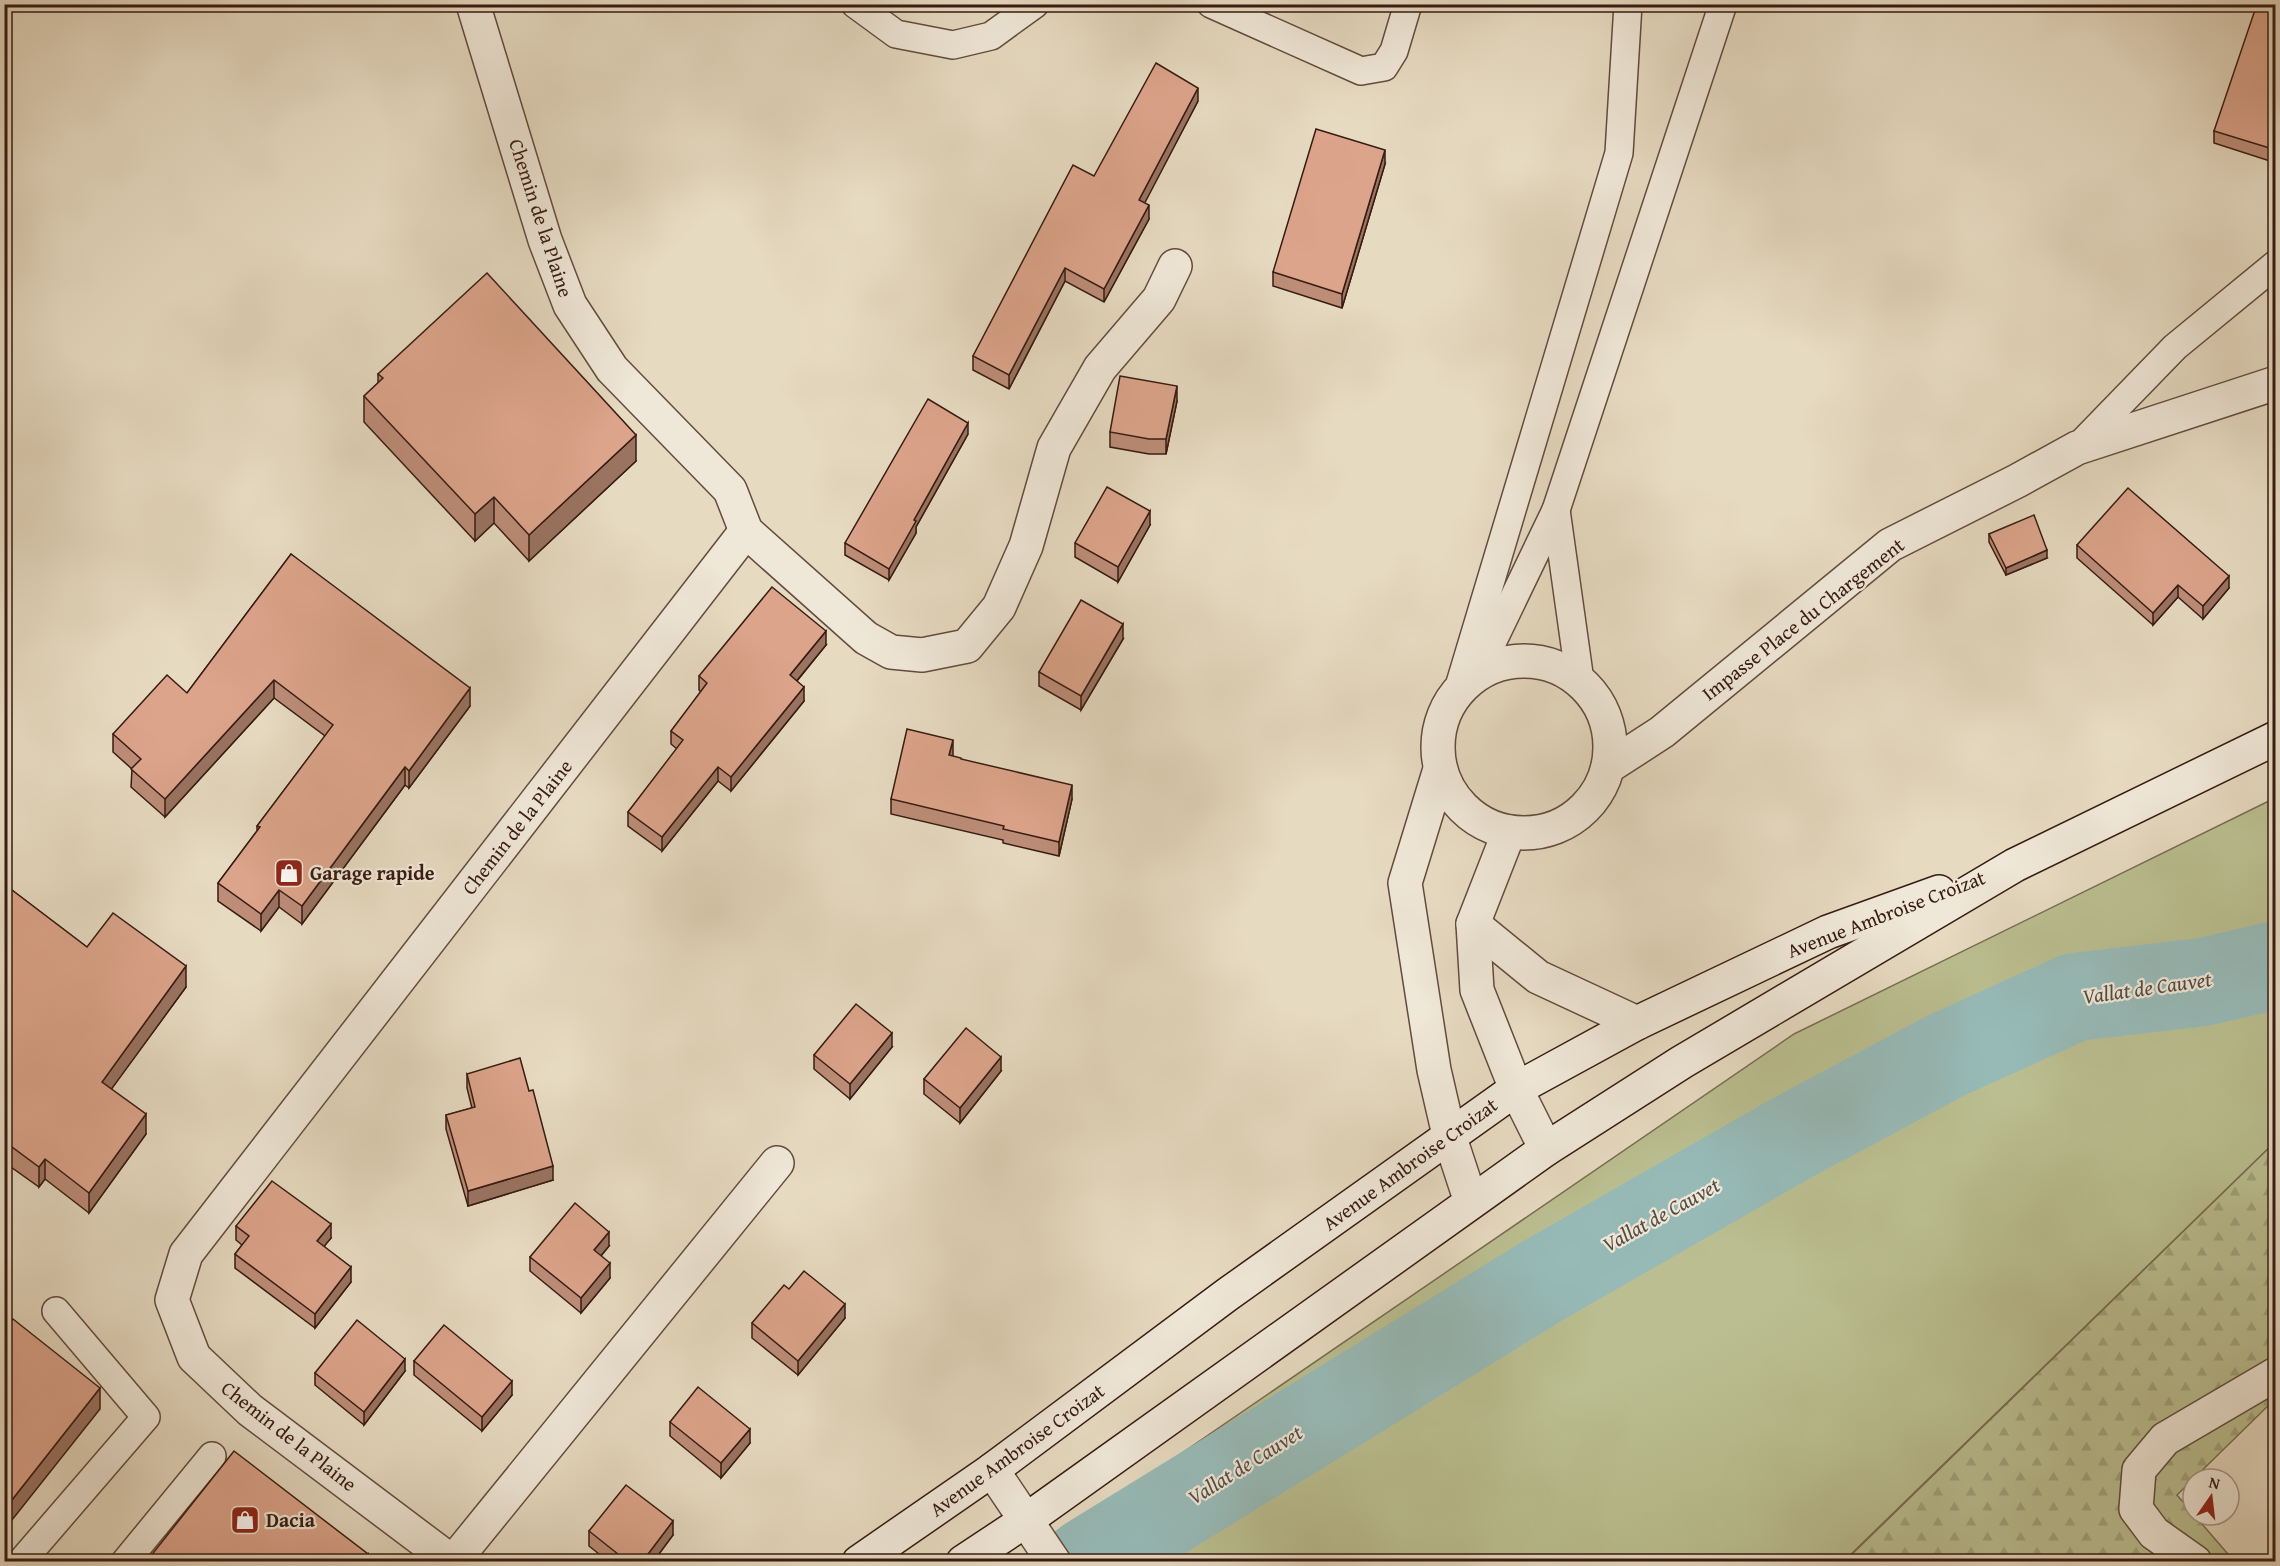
<svg xmlns="http://www.w3.org/2000/svg" width="2280" height="1566" font-family="'Gentium Book Plus',serif">
<style>
.green{fill:#babe90;stroke:#786c51;stroke-width:1.5}
.forest{fill:url(#forest-firs);stroke:#786c51;stroke-width:1.5}
.lines{fill:none;stroke-linecap:round;stroke-linejoin:round}
.river{stroke:#97bab7;stroke-width:88}
.service-casing{stroke:#634b3e;stroke-width:30}
.minor-casing{stroke:#634b3e;stroke-width:36}
.secondary-casing{stroke:#371b12;stroke-width:36}
.service{stroke:#efe7d7;stroke-width:27}
.minor{stroke:#efe7d7;stroke-width:33}
.secondary{stroke:#efe7d7;stroke-width:33}
.wall{fill:#bd8d78;stroke:#371b12;stroke-width:1.5}
.shaded-wall{fill:#9a7361;stroke:#371b12;stroke-width:1.5}
.building{fill:#dca48b;stroke:#371b12;stroke-width:1.5}
.labels{text-anchor:middle;stroke-width:4.5;stroke-linejoin:round;paint-order:stroke}
.street-label{font-size:20px;fill:#371b12;stroke:#efe7d7}
.poi-label{font-size:20px;font-weight:bold;fill:#371b12;stroke:#efe7d7;text-anchor:start}
.water-label{font-size:21px;font-style:italic;fill:#544b44;stroke:#efe7d7}
</style>
<defs>
<pattern id="forest-firs" width="22" height="20" patternUnits="userSpaceOnUse" patternTransform="scale(1.5)"><rect width="22" height="20" fill="#babe90"/><path d="M5 1l3.5 6h-7zM16 11l3.5 6h-7z" fill="#a0a37b"/></pattern>
</defs>
<rect width="100%" height="100%" fill="#e6dac1"/>
<filter id="stains"><feTurbulence type="fractalNoise" baseFrequency=".00333" numOctaves="4"/><feColorMatrix values="0 0 0 0 .2 0 0 0 0 .09 0 0 0 0 .02 0 0 0 .5 -.17"/></filter>
<radialGradient id="worn" r=".72"><stop offset=".6" stop-color="#630" stop-opacity="0"/><stop offset="1" stop-color="#630" stop-opacity=".3"/></radialGradient>
<path class="green" d="M 2275,798 L 2275,1142 L 1844,1561 L 1030,1562 L 1109,1503 L 1794,1034 Z"/>
<path class="forest" d="M 2275,1142 L 2275,1399 L 2177,1495 L 2234,1561 L 1844,1562 Z"/>
<g class="lines">
<path class="river" d="M 1087,1562 L 1544,1280 L 1790,1139 L 1947,1055 L 2075,997 L 2203,982 L 2276,965"/>
<g class="service-casing">
<g id="service">
<path d="M 855,4 L 896,34 L 953,45 L 991,36 L 1035,4"/>
<path d="M 1211,4 L 1361,71 L 1384,67 L 1394,51 L 1408,4"/>
<path d="M 2077,448 L 2175,347 L 2276,264"/>
<path d="M 1556,510 L 1580,681"/>
<path d="M 1477,674 L 1556,510 L 1723,4"/>
<path d="M 1458,690 L 1619,153 L 1628,4"/>
<path d="M 21,1562 L 146,1417 L 56,1311"/>
<path d="M 125,1562 L 212,1456"/>
</g>
</g>
<g class="minor-casing">
<g id="minor">
<path d="M 473,4 L 545,240 L 570,305 L 612,369 L 730,490 L 746,531 L 866,638 L 891,652 L 922,655 L 967,646 L 999,607 L 1026,546 L 1054,448 L 1100,368 L 1159,299 L 1175,266"/>
<circle cx="1524" cy="747" r="86"/>
<path d="M 1608,767 L 1662,732 L 1890,545 L 2017,481 L 2077,448 L 2276,383"/>
<path d="M 1440,769 L 1405,883 L 1434,1070 L 1449,1135 L 1471,1202"/>
<path d="M 1509,832 L 1473,924 L 1477,990 L 1516,1089 L 1546,1149"/>
<path d="M 1473,924 L 1538,977 L 1637,1023"/>
<path d="M 992,1470 L 1054,1562"/>
<path d="M 452,1562 L 250,1410 L 194,1357 L 172,1300 L 186,1254 L 746,531"/>
<path d="M 453,1562 L 777,1163"/>
<path d="M 2195,1562 L 2154,1533 L 2136,1509 L 2139,1470 L 2165,1439 L 2276,1374"/>
</g>
</g>
<g class="secondary-casing">
<g id="secondary">
<path d="M 859,1562 L 992,1470 L 1228,1294 L 1516,1089 L 1637,1023 L 1828,932 L 1939,892"/>
<path d="M 963,1562 L 1025,1521 L 1546,1149 L 1682,1062 L 2015,865 L 2276,738"/>
</g>
</g>
<use href="#service" class="service"/>
<use href="#minor" class="minor"/>
<use href="#secondary" class="secondary"/>
</g>
<g class="wall">
<path d="M 2276,4 L 2276,163 L 2214,143 L 2214,131 Z"/>
<path d="M 1198,101 L 1144,203 L 1149,219 L 1104,302 L 1065,281 L 1009,389 L 973,370 L 973,356 L 1094,176 Z"/>
<path d="M 1385,164 L 1342,308 L 1273,286 L 1273,272 Z"/>
<path d="M 378,374 L 636,461 L 529,561 L 494,523 L 475,541 L 364,422 L 364,396 L 378,383 Z"/>
<path d="M 1177,401 L 1166,454 L 1149,454 L 1110,447 L 1110,432 Z"/>
<path d="M 968,434 L 916,527 L 916,533 L 889,580 L 845,555 L 845,543 Z"/>
<path d="M 1150,525 L 1118,582 L 1075,557 L 1075,543 Z"/>
<path d="M 1989,534 L 2047,558 L 2006,575 L 1989,542 Z"/>
<path d="M 2077,545 L 2229,588 L 2203,619 L 2178,597 L 2153,625 L 2077,558 Z"/>
<path d="M 291,554 L 470,706 L 409,788 L 405,785 L 302,924 L 279,907 L 261,931 L 218,901 L 218,883 L 257,831 L 257,826 L 325,736 L 274,698 L 165,817 L 131,787 L 132,769 L 113,752 L 113,734 L 187,693 Z"/>
<path d="M 1123,639 L 1081,710 L 1039,686 L 1039,672 Z"/>
<path d="M 826,645 L 797,681 L 804,701 L 731,791 L 718,781 L 662,851 L 628,826 L 628,812 L 677,749 L 671,744 L 671,731 L 701,692 L 699,690 L 699,676 Z"/>
<path d="M 952,756 L 1072,799 L 1059,856 L 1003,843 L 1003,840 L 891,814 L 891,799 Z"/>
<path d="M 4,884 L 87,947 L 186,987 L 111,1089 L 146,1134 L 89,1213 L 45,1179 L 39,1187 L 4,1162 Z"/>
<path d="M 892,1047 L 850,1099 L 814,1069 L 814,1055 Z"/>
<path d="M 1001,1071 L 960,1123 L 924,1094 L 924,1079 Z"/>
<path d="M 467,1074 L 553,1180 L 468,1206 L 446,1129 L 446,1115 L 472,1108 L 467,1088 Z"/>
<path d="M 236,1226 L 331,1238 L 324,1246 L 351,1282 L 315,1328 L 235,1268 L 235,1254 L 242,1245 L 236,1240 Z"/>
<path d="M 609,1246 L 601,1256 L 610,1278 L 581,1313 L 530,1271 L 530,1257 Z"/>
<path d="M 789,1289 L 845,1318 L 798,1375 L 752,1338 L 752,1323 Z"/>
<path d="M 414,1361 L 512,1395 L 482,1431 L 414,1375 Z"/>
<path d="M 405,1371 L 364,1425 L 315,1385 L 315,1373 Z"/>
<path d="M 670,1422 L 750,1443 L 721,1478 L 670,1436 Z"/>
<path d="M 589,1531 L 673,1535 L 653,1562 L 609,1562 L 589,1546 Z"/>
</g>
<g class="shaded-wall">
<path d="M 1198,88 L 1198,101 L 1139,214 L 1139,200 Z"/>
<path d="M 1385,150 L 1385,164 L 1342,308 L 1342,294 Z"/>
<path d="M 1149,205 L 1149,219 L 1104,302 L 1104,289 Z"/>
<path d="M 1065,268 L 1065,281 L 1009,389 L 1009,375 Z"/>
<path d="M 1177,386 L 1177,401 L 1166,454 L 1166,439 Z"/>
<path d="M 968,423 L 968,434 L 916,527 L 916,533 L 889,580 L 889,569 L 914,520 Z"/>
<path d="M 636,435 L 636,461 L 529,561 L 529,535 Z"/>
<path d="M 494,497 L 494,523 L 475,541 L 475,514 Z"/>
<path d="M 1150,511 L 1150,525 L 1118,582 L 1118,567 Z"/>
<path d="M 2047,550 L 2047,558 L 2006,575 L 2006,568 Z"/>
<path d="M 2229,576 L 2229,588 L 2203,619 L 2203,606 Z"/>
<path d="M 2178,585 L 2178,597 L 2153,625 L 2153,613 Z"/>
<path d="M 1123,624 L 1123,639 L 1081,710 L 1081,696 Z"/>
<path d="M 826,631 L 826,645 L 790,689 L 790,675 Z"/>
<path d="M 274,680 L 274,698 L 165,817 L 165,799 Z"/>
<path d="M 804,687 L 804,701 L 731,791 L 731,777 Z"/>
<path d="M 470,688 L 470,706 L 409,788 L 409,771 Z"/>
<path d="M 953,740 L 953,755 L 949,769 L 949,755 Z"/>
<path d="M 405,767 L 405,785 L 302,924 L 302,906 Z"/>
<path d="M 718,767 L 718,781 L 662,851 L 662,837 Z"/>
<path d="M 1072,785 L 1072,799 L 1059,856 L 1059,842 Z"/>
<path d="M 279,890 L 279,907 L 261,931 L 261,914 Z"/>
<path d="M 186,966 L 186,987 L 102,1102 L 102,1082 Z"/>
<path d="M 892,1033 L 892,1047 L 850,1099 L 850,1084 Z"/>
<path d="M 1001,1057 L 1001,1071 L 960,1123 L 960,1108 Z"/>
<path d="M 146,1114 L 146,1134 L 89,1213 L 89,1193 Z"/>
<path d="M 45,1159 L 45,1179 L 39,1187 L 39,1167 Z"/>
<path d="M 553,1166 L 553,1180 L 468,1206 L 468,1191 Z"/>
<path d="M 331,1224 L 331,1238 L 317,1255 L 317,1241 Z"/>
<path d="M 609,1232 L 609,1246 L 594,1264 L 594,1250 Z"/>
<path d="M 610,1263 L 610,1278 L 581,1313 L 581,1298 Z"/>
<path d="M 351,1267 L 351,1282 L 315,1328 L 315,1314 Z"/>
<path d="M 845,1304 L 845,1318 L 798,1375 L 798,1361 Z"/>
<path d="M 405,1359 L 405,1371 L 364,1425 L 364,1412 Z"/>
<path d="M 512,1381 L 512,1395 L 482,1431 L 482,1417 Z"/>
<path d="M 100,1388 L 100,1409 L 4,1530 L 4,1510 Z"/>
<path d="M 750,1429 L 750,1443 L 721,1478 L 721,1463 Z"/>
<path d="M 673,1521 L 673,1535 L 653,1562 L 642,1562 Z"/>
<path d="M 368,1554 L 368,1562 L 362,1562 Z"/>
</g>
<g class="building">
<path d="M 2257,4 L 2276,4 L 2276,150 L 2214,131 Z"/>
<path d="M 1156,63 L 1198,88 L 1139,200 L 1149,205 L 1104,289 L 1065,268 L 1009,375 L 973,356 L 1073,165 L 1094,176 Z"/>
<path d="M 1316,129 L 1385,150 L 1342,294 L 1273,272 Z"/>
<path d="M 487,273 L 636,435 L 529,535 L 494,497 L 475,514 L 364,396 L 383,378 L 378,374 Z"/>
<path d="M 1120,376 L 1177,386 L 1166,439 L 1149,439 L 1110,432 Z"/>
<path d="M 928,399 L 968,423 L 914,520 L 916,521 L 889,569 L 845,543 Z"/>
<path d="M 1107,487 L 1150,511 L 1118,567 L 1075,543 Z"/>
<path d="M 2128,488 L 2229,576 L 2203,606 L 2178,585 L 2153,613 L 2077,545 Z"/>
<path d="M 2034,515 L 2047,550 L 2006,568 L 1989,534 Z"/>
<path d="M 291,554 L 470,688 L 409,771 L 405,767 L 302,906 L 279,890 L 261,914 L 218,883 L 260,827 L 257,826 L 333,725 L 274,680 L 165,799 L 131,769 L 141,759 L 113,734 L 167,675 L 187,693 Z"/>
<path d="M 772,587 L 826,631 L 790,675 L 804,687 L 731,777 L 718,767 L 662,837 L 628,812 L 683,740 L 671,731 L 707,683 L 699,676 Z"/>
<path d="M 1081,600 L 1123,624 L 1081,696 L 1039,672 Z"/>
<path d="M 907,729 L 953,740 L 949,755 L 961,758 L 961,759 L 1072,785 L 1059,842 L 1003,829 L 1004,826 L 891,799 Z"/>
<path d="M 4,884 L 87,947 L 113,913 L 186,966 L 102,1082 L 146,1114 L 89,1193 L 45,1159 L 39,1167 L 4,1141 Z"/>
<path d="M 856,1004 L 892,1033 L 850,1084 L 814,1055 Z"/>
<path d="M 966,1028 L 1001,1057 L 960,1108 L 924,1079 Z"/>
<path d="M 520,1058 L 529,1091 L 533,1090 L 553,1166 L 468,1191 L 446,1115 L 475,1107 L 467,1074 Z"/>
<path d="M 272,1181 L 331,1224 L 317,1241 L 351,1267 L 315,1314 L 235,1254 L 249,1236 L 236,1226 Z"/>
<path d="M 575,1203 L 609,1232 L 594,1250 L 610,1263 L 581,1298 L 530,1257 Z"/>
<path d="M 804,1271 L 845,1304 L 798,1361 L 752,1323 L 784,1285 L 789,1289 Z"/>
<path d="M 13,1319 L 100,1388 L 4,1510 L 4,1329 Z"/>
<path d="M 357,1320 L 405,1359 L 364,1412 L 315,1373 Z"/>
<path d="M 444,1325 L 512,1381 L 482,1417 L 414,1361 Z"/>
<path d="M 698,1387 L 750,1429 L 721,1463 L 670,1422 Z"/>
<path d="M 234,1451 L 368,1554 L 362,1562 L 146,1562 Z"/>
<path d="M 626,1485 L 673,1521 L 642,1562 L 628,1562 L 589,1531 Z"/>
</g>
<defs>
<g id="shop-square" transform="scale(1.5)"><rect x="-9" y="-9" width="18" height="18" rx="4" fill="#8f2418" stroke="#efe7d7"/><path d="M-5-2.5h2.3a2.7 3.5 0 0 1 5.4 0H5L5.5 6h-11ZM-1.5-2.5h3a1.5 2.3 0 0 0-3 0Z" fill="#fff"/></g>
</defs>
<g fill-rule="evenodd">
<use href="#shop-square" x="289" y="873"/>
<use href="#shop-square" x="245" y="1520"/>
</g>
<g class="labels">
<g class="street-label">
<text transform="translate(541 218) rotate(72)" y="7">Chemin de la Plaine</text>
<text transform="translate(1803 619) rotate(-38)" y="7">Impasse Place du Chargement</text>
<text transform="translate(517 827) rotate(-52)" y="7">Chemin de la Plaine</text>
<text transform="translate(1886 914) rotate(-21)" y="7">Avenue Ambroise Croizat</text>
<text transform="translate(1410 1164) rotate(-36)" y="7">Avenue Ambroise Croizat</text>
<text transform="translate(289 1436) rotate(38)" y="7">Chemin de la Plaine</text>
<text transform="translate(1017 1450) rotate(-36)" y="7">Avenue Ambroise Croizat</text>
</g>
<g class="poi-label">
<text x="310" y="880">Garage rapide</text>
<text x="266" y="1527">Dacia</text>
</g>
<g class="water-label">
<text transform="translate(2147 988) rotate(-8)" y="7">Vallat de Cauvet</text>
<text transform="translate(1661 1215) rotate(-29)" y="7">Vallat de Cauvet</text>
<text transform="translate(1245 1465) rotate(-32)" y="7">Vallat de Cauvet</text>
</g>
</g>
<rect width="2280" height="1566" fill="none" stroke="#e6dac1" stroke-width="24"/>
<rect x="6" y="6" width="2268" height="1554" fill="none" stroke="#371b12" stroke-width="3"/>
<rect x="12" y="12" width="2256" height="1542" fill="none" stroke="#371b12" stroke-width="1.5"/>
<g transform="translate(2211 1497) rotate(14)"><circle r="28" fill="#efe7d7" stroke="#a59588" stroke-width="1.5"/>
<path d="M0-4.5L10 22L0 15L-10 22Z" fill="#8f2418"/>
<text y="-9" font-size="16" font-weight="bold" text-anchor="middle" fill="#371b12">N</text>
</g>
<rect width="100%" height="100%" filter="url(#stains)"/>
<rect width="100%" height="100%" fill="url(#worn)"/>
</svg>
